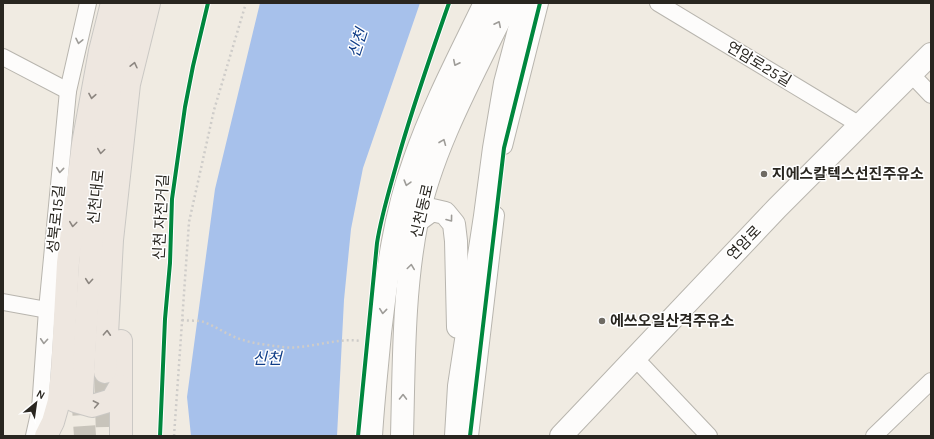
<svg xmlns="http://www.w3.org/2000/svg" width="934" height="439" font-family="Karla,'Noto Sans KR',sans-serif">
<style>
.water{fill:#a7c1eb}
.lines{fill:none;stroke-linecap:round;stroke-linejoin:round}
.trunk-tunnel{stroke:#c8c4bb;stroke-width:22;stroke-dasharray:22 11;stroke-linecap:butt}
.minor-casing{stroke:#b8b5ae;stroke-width:18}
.secondary-casing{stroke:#b8b5ae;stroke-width:24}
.trunk-casing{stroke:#cac8c4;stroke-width:24}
.path{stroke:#ceccc9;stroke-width:2.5;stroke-dasharray:2 3;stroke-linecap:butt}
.minor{stroke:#fdfcfb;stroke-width:16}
.secondary{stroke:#fdfcfb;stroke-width:22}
.trunk{stroke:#eee7e0;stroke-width:22}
.cycleway-casing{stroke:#fff;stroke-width:6}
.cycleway{stroke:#00873e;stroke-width:4}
.oneway{stroke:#9e9c98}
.oneway2{stroke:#8c8680}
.poi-dot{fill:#6f6b64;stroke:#fff;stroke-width:1.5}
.labels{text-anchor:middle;stroke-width:3;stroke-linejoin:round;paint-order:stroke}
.street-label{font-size:15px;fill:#292620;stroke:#fff}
.poi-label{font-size:15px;font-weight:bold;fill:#292620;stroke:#fff;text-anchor:start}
.water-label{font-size:16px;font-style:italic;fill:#103d87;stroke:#fff}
</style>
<rect width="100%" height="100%" fill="#f0ebe2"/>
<path class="water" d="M 260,3 L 420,3 L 363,168 L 351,229 L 344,300 L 337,436 L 191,436 L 187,397 L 215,189 Z"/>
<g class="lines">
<g class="trunk-tunnel">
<path d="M 105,372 L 107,436"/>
<path d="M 82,393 L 85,436"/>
</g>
<g class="minor-casing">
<g id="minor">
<path d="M 658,3 L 860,125"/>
<path d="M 3,57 L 68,91"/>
<path d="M 911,74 L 931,95"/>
<path d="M 504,146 L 540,3"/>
<path d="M 3,302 L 47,310"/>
<path d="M 635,358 L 709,436"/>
<path d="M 34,436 L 40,409 L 47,310 L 68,91 L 88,3"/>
<path d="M 470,436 L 496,215"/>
<path d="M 874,436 L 931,381"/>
</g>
</g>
<g class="secondary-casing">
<g id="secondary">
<path d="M 417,221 L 432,210 L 445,213 L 454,224 L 456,241 L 458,327"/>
<path d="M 371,436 C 373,402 377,367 380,333 C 387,275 394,216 414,161 C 433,106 460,55 485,3"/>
<path d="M 402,436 C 404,364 403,292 417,221 C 432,147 475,71 508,3"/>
<path d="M 456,436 L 459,386 L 485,216 L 494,148 L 505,83 L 526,3"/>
<path d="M 561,436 L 777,208 L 931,54"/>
</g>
</g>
<g class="trunk-casing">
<g id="trunk">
<path d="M 121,341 L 121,436"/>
<path d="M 105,372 L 112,240 L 129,84 L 149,3"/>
<path d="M 68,389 L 75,401 L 92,406 L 112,400 L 120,386"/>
<path d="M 82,393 C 88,285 94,177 113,71 C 117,48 124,25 129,3"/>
<path d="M 46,436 L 53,422 L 59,401 L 62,372 L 68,263 L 83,144 L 100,51 L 112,3"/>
</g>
</g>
<g class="path">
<path d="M 182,320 C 189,321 197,320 204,322 C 217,327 229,336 243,340 C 255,344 269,345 282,347 C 309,350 335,337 361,341"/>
<path d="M 174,436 L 189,222 L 214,110 L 246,3"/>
</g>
<use href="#minor" class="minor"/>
<use href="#secondary" class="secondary"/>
<use href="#trunk" class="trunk"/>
<g class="cycleway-casing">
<g id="cycleway">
<path d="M 160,436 L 165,319 L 170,263 L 172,199 L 185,107 L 193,66 L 208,3"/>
<path d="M 358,436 L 377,243 C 381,217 389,191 396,166 C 411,111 430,57 449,3"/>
<path d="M 470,436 L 504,148 L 540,3"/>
</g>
</g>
<use href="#cycleway" class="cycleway"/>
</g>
<defs><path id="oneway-chevron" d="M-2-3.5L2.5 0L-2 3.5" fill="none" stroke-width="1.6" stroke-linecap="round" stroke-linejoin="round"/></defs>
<g class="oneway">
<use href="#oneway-chevron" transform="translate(498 24) rotate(-64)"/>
<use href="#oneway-chevron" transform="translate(79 41) rotate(102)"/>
<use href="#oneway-chevron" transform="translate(456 63) rotate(116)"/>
<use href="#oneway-chevron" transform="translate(443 142) rotate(-68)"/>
<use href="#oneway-chevron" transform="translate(60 170) rotate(96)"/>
<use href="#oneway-chevron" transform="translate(407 183) rotate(106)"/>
<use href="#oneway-chevron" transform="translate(450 219) rotate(53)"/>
<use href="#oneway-chevron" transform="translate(411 267) rotate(-82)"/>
<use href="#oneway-chevron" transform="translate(383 311) rotate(96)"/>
<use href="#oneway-chevron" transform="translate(44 341) rotate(94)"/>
<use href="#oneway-chevron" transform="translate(403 397) rotate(-89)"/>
</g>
<g class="oneway2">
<use href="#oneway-chevron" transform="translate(134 65) rotate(-77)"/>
<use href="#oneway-chevron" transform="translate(92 96) rotate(100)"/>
<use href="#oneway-chevron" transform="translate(101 151) rotate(98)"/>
<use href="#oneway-chevron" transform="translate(73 224) rotate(97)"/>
<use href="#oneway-chevron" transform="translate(89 281) rotate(95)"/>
<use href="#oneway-chevron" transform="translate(107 333) rotate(-87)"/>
<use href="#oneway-chevron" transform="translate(96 404) rotate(-11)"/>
</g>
<g class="poi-dot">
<circle cx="764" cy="174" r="4"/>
<circle cx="602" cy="321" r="4"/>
</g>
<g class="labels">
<g class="street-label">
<text transform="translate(759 64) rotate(31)" y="5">연암로25길</text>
<text transform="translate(96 197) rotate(-84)" y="5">신천대로</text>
<text transform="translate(422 211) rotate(-77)" y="5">신천동로</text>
<text transform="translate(161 217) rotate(-87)" y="5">신천 자전거길</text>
<text transform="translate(56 219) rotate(-84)" y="5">성북로15길</text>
<text transform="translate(744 243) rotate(-46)" y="5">연암로</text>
</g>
<g class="poi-label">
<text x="772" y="179">지에스칼텍스선진주유소</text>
<text x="610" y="326">에쓰오일산격주유소</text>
</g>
<g class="water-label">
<text transform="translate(357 43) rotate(-72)" y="6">신천</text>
<text x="267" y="364">신천</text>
</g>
</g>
<rect width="934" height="439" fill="none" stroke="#292620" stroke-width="8"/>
<g transform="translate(36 403) rotate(29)" stroke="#ffffff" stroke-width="3" paint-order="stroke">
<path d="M0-3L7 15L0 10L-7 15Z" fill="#292620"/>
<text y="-6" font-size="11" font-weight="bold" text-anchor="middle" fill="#292620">N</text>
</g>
</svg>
